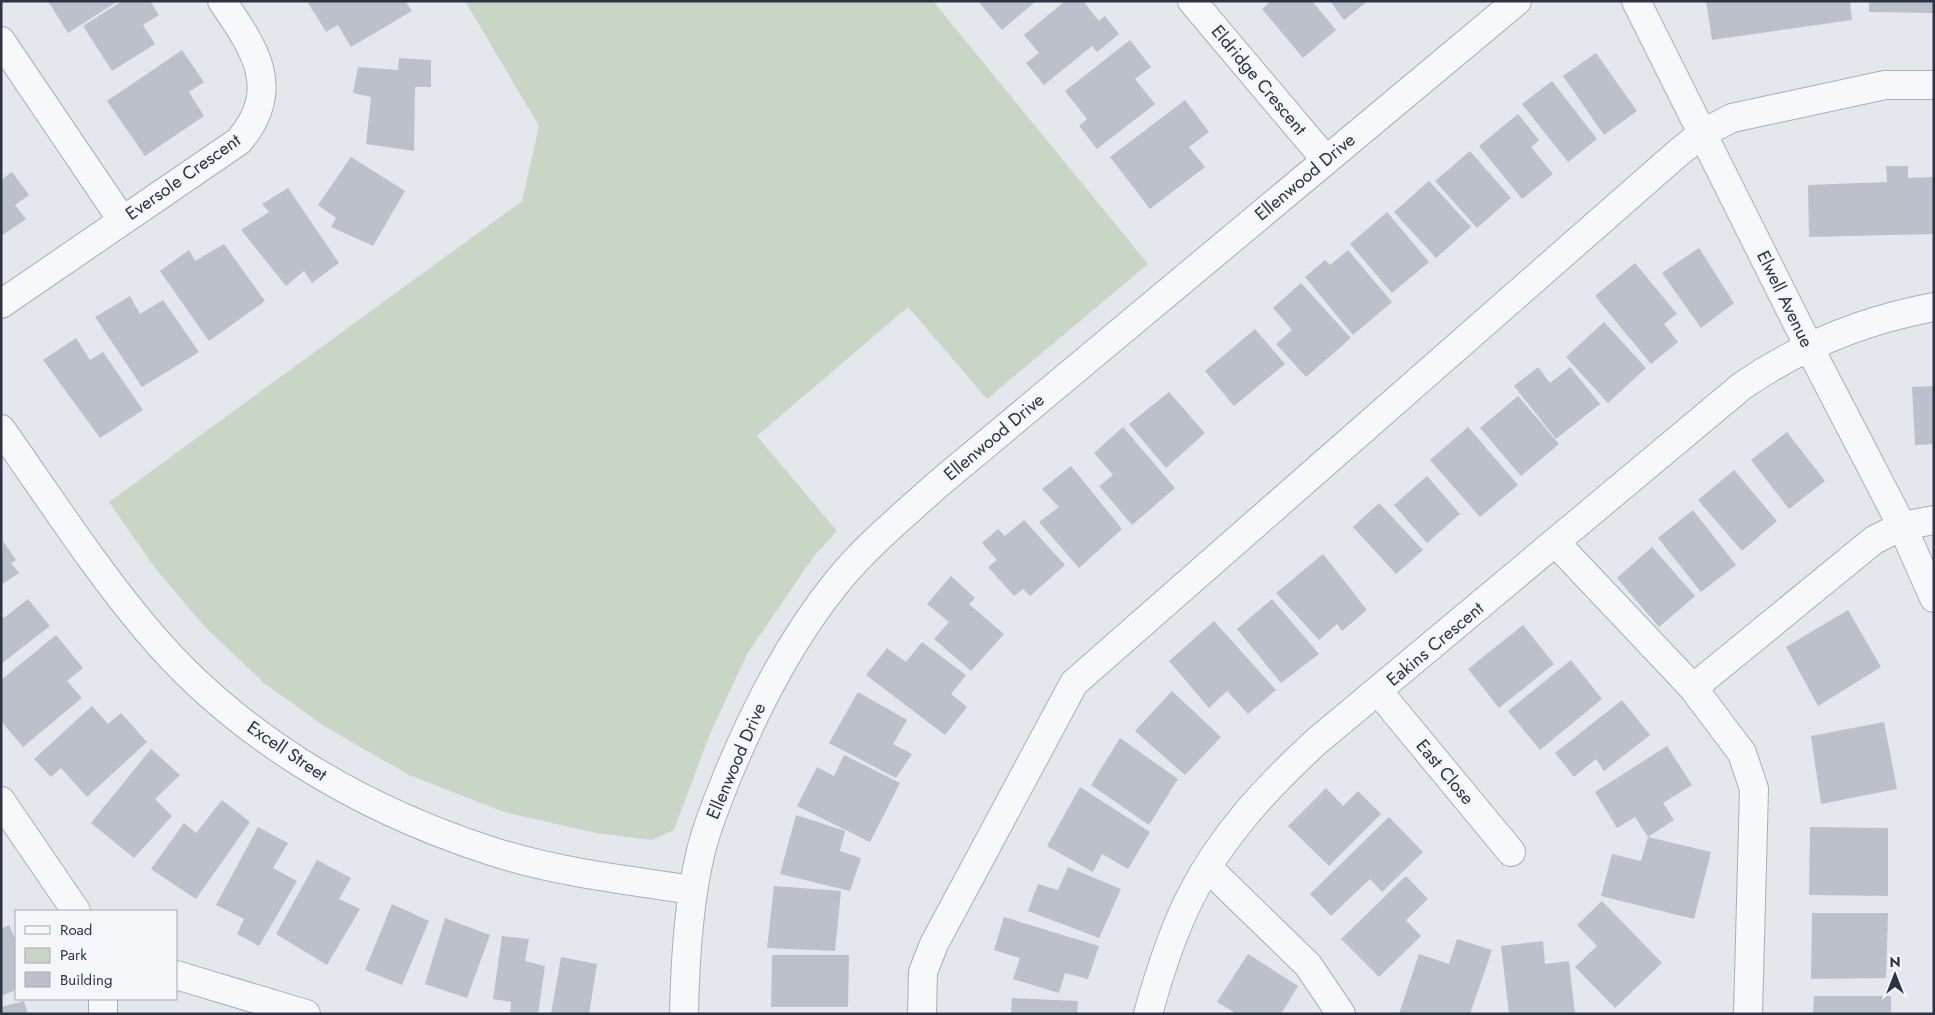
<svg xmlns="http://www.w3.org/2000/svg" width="1935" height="1015" font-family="Jost,sans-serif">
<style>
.green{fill:#c9d6c5}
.building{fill:#bbc0ca}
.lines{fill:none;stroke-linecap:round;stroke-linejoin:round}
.minor-casing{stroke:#a9aeb7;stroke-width:30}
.minor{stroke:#f7f8fa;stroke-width:28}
.labels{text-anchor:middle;stroke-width:4.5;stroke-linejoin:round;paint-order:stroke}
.street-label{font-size:18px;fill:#2b3445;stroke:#f4f6f9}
</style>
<rect width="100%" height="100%" fill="#e4e7ec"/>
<path class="green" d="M 465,1 L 933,1 L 1148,264 L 987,399 L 908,307 L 757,436 L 837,531 L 814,556 L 747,654 L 710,734 L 674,830 L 652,840 L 596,833 L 504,812 L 409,775 L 324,726 L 264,683 L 205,627 L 155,568 L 109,502 L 522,201 L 539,126 Z"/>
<g class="building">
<path d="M 48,1 L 118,1 L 68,33 Z"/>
<path d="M 122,1 L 150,1 L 159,15 L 143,25 L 155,44 L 112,71 L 83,26 Z"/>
<path d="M 307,1 L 405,1 L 412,11 L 351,47 L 338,25 L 326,32 Z"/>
<path d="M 978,1 L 1036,1 L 1002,30 Z"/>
<path d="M 1065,1 L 1083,1 L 1099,21 L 1105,16 L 1119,34 L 1097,52 L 1092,46 L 1044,85 L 1026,63 L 1039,53 L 1024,35 Z"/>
<path d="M 1271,1 L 1312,1 L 1336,30 L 1303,58 L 1262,9 Z"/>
<path d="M 1330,1 L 1368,1 L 1344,20 Z"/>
<path d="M 1706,1 L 1850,1 L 1852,20 L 1712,40 Z"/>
<path d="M 1869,1 L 1934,1 L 1934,13 L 1869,12 Z"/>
<path d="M 1130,40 L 1151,67 L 1135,79 L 1155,104 L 1097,149 L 1079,126 L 1087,119 L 1065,91 Z"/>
<path d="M 182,50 L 204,82 L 189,92 L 204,116 L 145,156 L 107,101 Z"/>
<path d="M 1596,53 L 1637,111 L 1604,135 L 1563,76 Z"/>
<path d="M 399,58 L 431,60 L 431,87 L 415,87 L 414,151 L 366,144 L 371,97 L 353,93 L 358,67 L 398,70 Z"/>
<path d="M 1552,81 L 1597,139 L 1568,162 L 1522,104 Z"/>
<path d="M 1185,100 L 1209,132 L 1189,147 L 1205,167 L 1150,209 L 1110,157 Z"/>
<path d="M 1518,114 L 1539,140 L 1531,147 L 1553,174 L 1522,199 L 1479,146 Z"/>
<path d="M 1470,151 L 1511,198 L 1477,228 L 1435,181 Z"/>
<path d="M 351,157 L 405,191 L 373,246 L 331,227 L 336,218 L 318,205 Z"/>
<path d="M 1886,166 L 1908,166 L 1908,178 L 1934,177 L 1934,234 L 1809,237 L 1808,185 L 1887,182 Z"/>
<path d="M 12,172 L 29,195 L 15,205 L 26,219 L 1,236 L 1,180 Z"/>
<path d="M 1429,181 L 1471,227 L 1436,258 L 1394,212 Z"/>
<path d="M 288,188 L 339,263 L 312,283 L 304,271 L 286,286 L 241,230 L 269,212 L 262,204 Z"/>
<path d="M 1387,212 L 1429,262 L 1392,293 L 1350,244 Z"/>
<path d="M 224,244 L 265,301 L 209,341 L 160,271 L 189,250 L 195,261 Z"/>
<path d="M 1699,248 L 1734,303 L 1701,328 L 1662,273 Z"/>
<path d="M 1348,250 L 1392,302 L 1353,335 L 1305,277 L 1325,260 L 1330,265 Z"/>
<path d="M 1635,263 L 1677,314 L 1664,324 L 1678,342 L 1651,364 L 1595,296 Z"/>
<path d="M 1301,283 L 1351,338 L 1306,377 L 1276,344 L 1292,330 L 1273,308 Z"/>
<path d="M 130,296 L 140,314 L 163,300 L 199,352 L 142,387 L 95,317 Z"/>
<path d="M 1604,322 L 1646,368 L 1608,403 L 1566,357 Z"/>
<path d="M 1255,329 L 1285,364 L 1234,406 L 1205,371 Z"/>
<path d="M 76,338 L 90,360 L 103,352 L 143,410 L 100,438 L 43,360 Z"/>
<path d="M 1538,367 L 1550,383 L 1570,367 L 1600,404 L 1556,439 L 1514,386 Z"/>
<path d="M 1934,386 L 1934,444 L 1915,445 L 1912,387 Z"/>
<path d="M 1169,392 L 1205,433 L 1166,468 L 1129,424 Z"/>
<path d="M 1518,396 L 1559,444 L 1521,476 L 1480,428 Z"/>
<path d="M 1123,427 L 1175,488 L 1132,525 L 1099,486 L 1113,475 L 1094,453 Z"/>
<path d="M 1468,427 L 1518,485 L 1480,517 L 1430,460 Z"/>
<path d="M 1787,432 L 1825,481 L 1789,509 L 1751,460 Z"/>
<path d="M 1071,466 L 1122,529 L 1079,568 L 1039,522 L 1059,507 L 1042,489 Z"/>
<path d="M 1734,470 L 1777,521 L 1742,551 L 1698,500 Z"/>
<path d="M 1427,476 L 1460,514 L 1427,543 L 1394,505 Z"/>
<path d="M 1379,503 L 1423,550 L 1396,574 L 1353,527 Z"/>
<path d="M 1693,510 L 1736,565 L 1701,592 L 1658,538 Z"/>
<path d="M 1024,520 L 1065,565 L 1030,596 L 1023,589 L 1014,596 L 988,567 L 997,560 L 982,543 L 998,529 L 1005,536 Z"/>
<path d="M 3,541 L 16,560 L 11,563 L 19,573 L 1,585 Z"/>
<path d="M 1652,547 L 1695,596 L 1659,627 L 1617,578 Z"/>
<path d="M 1323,554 L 1367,610 L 1342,631 L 1337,624 L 1319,640 L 1276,593 Z"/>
<path d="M 951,576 L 975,598 L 969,604 L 1004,634 L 971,671 L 934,639 L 949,622 L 927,604 Z"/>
<path d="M 28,599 L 50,626 L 1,664 L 1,615 L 4,618 Z"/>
<path d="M 1272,599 L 1319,654 L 1281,683 L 1237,629 Z"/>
<path d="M 1848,610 L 1881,667 L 1818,706 L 1786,647 Z"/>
<path d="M 1214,621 L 1276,690 L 1248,714 L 1227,691 L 1209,708 L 1169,661 Z"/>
<path d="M 1523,625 L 1554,664 L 1499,708 L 1468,669 Z"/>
<path d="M 56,635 L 83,668 L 67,681 L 82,698 L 23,747 L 1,721 L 1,680 Z"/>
<path d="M 922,642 L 966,675 L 951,694 L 967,707 L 945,735 L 866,675 L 887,648 L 906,662 Z"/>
<path d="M 1571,660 L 1602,699 L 1540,750 L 1508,711 Z"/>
<path d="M 1172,691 L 1221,737 L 1185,775 L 1135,731 Z"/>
<path d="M 858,692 L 907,720 L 893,744 L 912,754 L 896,778 L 829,743 Z"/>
<path d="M 1622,700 L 1650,735 L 1604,771 L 1596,759 L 1574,777 L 1555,753 Z"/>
<path d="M 92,706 L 108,724 L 121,713 L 147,742 L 87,797 L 61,768 L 51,777 L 34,759 Z"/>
<path d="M 1884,722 L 1897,789 L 1821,804 L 1811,736 Z"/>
<path d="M 1120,738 L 1178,779 L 1149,825 L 1091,785 Z"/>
<path d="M 1667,746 L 1692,785 L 1663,803 L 1674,820 L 1648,837 L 1635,817 L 1617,828 L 1595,792 Z"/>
<path d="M 151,749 L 180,775 L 155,799 L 172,816 L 134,858 L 91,823 Z"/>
<path d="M 844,755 L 900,783 L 870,842 L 797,806 L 817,767 L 834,776 Z"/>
<path d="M 1080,787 L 1150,832 L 1128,869 L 1102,854 L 1093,872 L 1047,846 Z"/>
<path d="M 1326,788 L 1343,806 L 1358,791 L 1381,814 L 1329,866 L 1288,826 Z"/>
<path d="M 222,800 L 250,822 L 196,899 L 151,869 L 184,823 L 196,833 Z"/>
<path d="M 796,815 L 845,831 L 840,851 L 861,858 L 850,891 L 780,874 Z"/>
<path d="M 1389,817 L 1423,852 L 1382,892 L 1370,879 L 1331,916 L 1310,894 Z"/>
<path d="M 258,827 L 288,843 L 273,868 L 297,881 L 259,946 L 237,934 L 244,919 L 216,905 Z"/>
<path d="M 1810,827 L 1888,828 L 1888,896 L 1809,895 Z"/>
<path d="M 1648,837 L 1711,852 L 1694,919 L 1601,896 L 1612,854 L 1641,861 Z"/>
<path d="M 317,860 L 351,878 L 339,899 L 360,909 L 327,965 L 276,934 Z"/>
<path d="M 1068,867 L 1121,889 L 1099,938 L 1028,911 L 1038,884 L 1058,890 Z"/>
<path d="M 1406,876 L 1428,899 L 1406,920 L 1421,936 L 1379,977 L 1341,939 Z"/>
<path d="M 774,886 L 841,891 L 835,951 L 767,948 Z"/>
<path d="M 1602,901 L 1662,963 L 1615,1008 L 1575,967 L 1597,946 L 1577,925 Z"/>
<path d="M 392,904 L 429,921 L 402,985 L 365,970 Z"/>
<path d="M 1812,913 L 1888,913 L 1886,978 L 1811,979 Z"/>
<path d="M 1004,917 L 1099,946 L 1088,979 L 1065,973 L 1059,993 L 1013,979 L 1020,958 L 994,950 Z"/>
<path d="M 445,918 L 490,935 L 467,998 L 425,984 Z"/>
<path d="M 9,925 L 16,941 L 16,990 L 1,996 L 1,929 Z"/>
<path d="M 502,936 L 529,939 L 525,961 L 545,966 L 538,1014 L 510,1014 L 511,1002 L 493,999 Z"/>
<path d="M 1457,939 L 1492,950 L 1470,1014 L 1399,1014 L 1419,954 L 1449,964 Z"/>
<path d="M 1543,941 L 1545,964 L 1569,961 L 1575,1014 L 1509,1014 L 1501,946 Z"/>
<path d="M 1248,954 L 1298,986 L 1281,1014 L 1237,1014 L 1217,1002 Z"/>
<path d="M 772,955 L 849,955 L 848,1007 L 771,1007 Z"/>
<path d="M 561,957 L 597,964 L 589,1014 L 551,1014 Z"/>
<path d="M 1814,996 L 1891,996 L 1891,1014 L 1813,1014 Z"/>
<path d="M 1012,998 L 1078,1001 L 1077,1014 L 1011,1014 Z"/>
<path d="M 24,1001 L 28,1014 L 1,1014 L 1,1007 Z"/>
</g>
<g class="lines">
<g class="minor-casing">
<g id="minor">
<path d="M 1192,1 L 1326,160"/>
<path d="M 1636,1 L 1809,347 L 1902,526 L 1934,598"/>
<path d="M 1,41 L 122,220"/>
<path d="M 1,304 L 239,141 C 283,89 255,49 222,1"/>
<path d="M 1,429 C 49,497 94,567 147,630 C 236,736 359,808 488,850 C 554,872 625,880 693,890"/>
<path d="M 1556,543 L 1693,688 L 1742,753 L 1754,789 L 1748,1014"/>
<path d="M 1693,688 L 1874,540 L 1902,526 L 1934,520"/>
<path d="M 1378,691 L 1511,852"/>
<path d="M 1,801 L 76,911"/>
<path d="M 1208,868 L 1308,965 L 1341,1014"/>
<path d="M 176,975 L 306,1014"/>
<path d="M 103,1014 L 103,999"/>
<path d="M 684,1014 C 685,961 688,906 700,855 C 706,828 717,802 727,777 C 755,709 790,640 837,582 C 866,546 903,516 937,485 L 1517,1"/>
<path d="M 922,1014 L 923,972 L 934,944 L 1074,683 L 1678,153 L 1703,133 L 1732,118 L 1885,85 L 1934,85"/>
<path d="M 1148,1014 C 1159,974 1172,933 1191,896 C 1221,836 1268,786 1317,741 L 1742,386 C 1800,346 1864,320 1934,307"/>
</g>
</g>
<use href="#minor" class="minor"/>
</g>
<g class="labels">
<g class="street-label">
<text transform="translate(1259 80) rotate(50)" y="6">Eldridge Crescent</text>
<text transform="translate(183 177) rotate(-35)" y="6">Eversole Crescent</text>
<text transform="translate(1305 177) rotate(-40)" y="6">Ellenwood Drive</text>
<text transform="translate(1785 299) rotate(64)" y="6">Elwell Avenue</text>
<text transform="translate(994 437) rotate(-40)" y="6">Ellenwood Drive</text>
<text transform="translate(1435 644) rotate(-40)" y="6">Eakins Crescent</text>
<text transform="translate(287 751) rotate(34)" y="6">Excell Street</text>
<text transform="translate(736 761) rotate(-67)" y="6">Ellenwood Drive</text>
<text transform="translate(1445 772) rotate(50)" y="6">East Close</text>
</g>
</g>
<rect width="1935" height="1015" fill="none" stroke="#2b3445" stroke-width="5"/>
<rect x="15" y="910" width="162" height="90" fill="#f4f6f9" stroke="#a4a8b1"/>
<rect x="25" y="926" width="25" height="8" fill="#f7f8fa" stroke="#a4a8b1"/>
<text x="60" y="935" font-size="15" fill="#2b3445">Road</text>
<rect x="25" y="948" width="25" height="15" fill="#c9d6c5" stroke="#a4a8b1"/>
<text x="60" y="960" font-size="15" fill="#2b3445">Park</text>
<rect x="25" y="972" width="25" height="15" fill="#bbc0ca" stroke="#a4a8b1"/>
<text x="60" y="985" font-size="15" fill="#2b3445">Building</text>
<g transform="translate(1895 975)" stroke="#f4f6f9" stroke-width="4" paint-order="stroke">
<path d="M0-4L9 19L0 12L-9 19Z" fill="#2b3445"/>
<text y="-8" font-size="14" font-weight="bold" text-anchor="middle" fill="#2b3445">N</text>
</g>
</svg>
